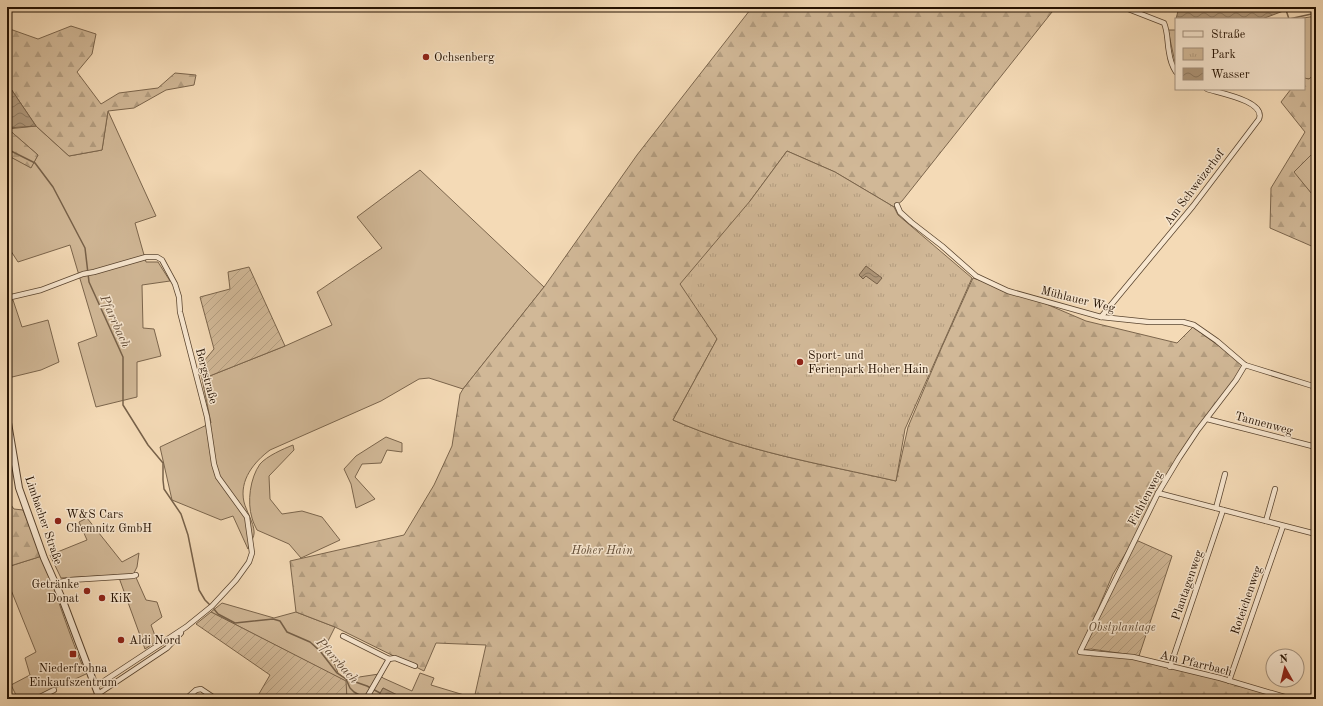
<svg xmlns="http://www.w3.org/2000/svg" width="1323" height="706" font-family="'Old Standard TT',serif">
<style>
.grass{fill:#d1b897;stroke:#7b654c}
.forest{fill:url(#forest-firs);stroke:#7b654c}
.park{fill:url(#park-tufts);stroke:#7b654c}
.garden{fill:url(#garden-furrows);stroke:#7b654c}
.water{fill:url(#water-waves);stroke:#776149}
.lines{fill:none;stroke-linecap:round;stroke-linejoin:round}
.stream{stroke:#776149;stroke-width:1.5}
.minor-casing{stroke:#59442f;stroke-width:6}
.tertiary-casing{stroke:#59442f;stroke-width:8}
.minor{stroke:#f8e7d0;stroke-width:4.5}
.tertiary{stroke:#f8e7d0;stroke-width:6}
.poi-dot{fill:#8f2418;stroke:#f8e7d0;stroke-width:1.5}
.labels{text-anchor:middle;stroke-width:3;stroke-linejoin:round;paint-order:stroke}
.poi-label{font-size:12px;fill:#251202;stroke:#f8e7d0;text-anchor:start}
.street-label{font-size:12px;fill:#251202;stroke:#f8e7d0}
.park-label{font-size:12px;font-style:italic;fill:#614c36;stroke:#f8e7d0}
.water-label{font-size:13px;font-style:italic;fill:#634d38;stroke:#f8e7d0}
</style>
<defs>
<pattern id="forest-firs" width="22" height="20" patternUnits="userSpaceOnUse"><rect width="22" height="20" fill="#d1b897"/><path d="M5 1l3.5 6h-7zM16 11l3.5 6h-7z" fill="#b39d80"/></pattern>
<pattern id="park-tufts" width="24" height="20" patternUnits="userSpaceOnUse"><rect width="24" height="20" fill="#d1b897"/><path d="M3 7l-1-3M5 7V3M7 7l1-3M15 17l-1-3M17 17v-4M19 17l1-3" fill="none" stroke="#b39d80"/></pattern>
<pattern id="garden-furrows" width="10" height="10" patternUnits="userSpaceOnUse"><rect width="10" height="10" fill="#d1b897"/><path d="M-1 1l2-2M0 10L10 0M9 11l2-2" fill="none" stroke="#b39d80"/></pattern>
<pattern id="water-waves" width="16" height="10" patternUnits="userSpaceOnUse"><rect width="16" height="10" fill="#ae9679"/><path d="M0 5q4-4 8 0t8 0" fill="none" stroke="#8d7961"/></pattern>
</defs>
<rect width="100%" height="100%" fill="#f4dab6"/>
<filter id="stains"><feTurbulence type="fractalNoise" baseFrequency=".005" numOctaves="4"/><feColorMatrix values="0 0 0 0 .2 0 0 0 0 .09 0 0 0 0 .02 0 0 0 .5 -.17"/></filter>
<radialGradient id="worn" r=".72"><stop offset=".6" stop-color="#630" stop-opacity="0"/><stop offset="1" stop-color="#630" stop-opacity=".3"/></radialGradient>
<g class="grass">
<path d="M 1316,16 L 1316,73 L 1309,79 L 1304,78 L 1304,19 L 1297,19 Z"/>
<path d="M 1168,30 L 1176,30 L 1176,67 Z"/>
<path d="M 108,111 L 156,216 L 135,223 L 146,262 L 158,262 L 170,281 L 142,285 L 143,328 L 154,329 L 161,356 L 137,362 L 137,397 L 96,407 L 78,343 L 97,336 L 70,245 L 18,262 L 7,245 L 7,155 L 31,167 L 38,155 L 8,129 L 36,126 L 69,156 L 102,150 Z"/>
<path d="M 1316,150 L 1316,199 L 1293,172 Z"/>
<path d="M 420,170 L 544,287 L 463,389 L 429,378 L 419,379 L 381,401 L 270,450 C 254,462 239,480 244,502 C 246,510 254,524 254,531 C 255,536 250,544 248,549 L 233,516 L 221,520 L 172,500 L 160,447 L 211,423 L 202,379 L 285,346 L 332,325 L 317,292 L 382,248 L 357,217 Z"/>
<path d="M 13,300 L 22,327 L 48,320 L 59,362 L 41,370 L 8,378 L 7,302 Z"/>
<path d="M 386,437 L 402,443 L 402,452 L 387,450 L 381,463 L 362,464 L 355,477 L 375,499 L 356,508 L 351,484 L 344,469 L 356,456 Z"/>
<path d="M 293,445 L 294,450 L 269,476 L 270,499 L 282,514 L 302,511 L 322,517 L 340,540 L 301,558 L 289,544 L 257,530 C 255,526 253,522 252,518 C 247,502 250,478 260,464 C 267,456 283,449 293,445 Z"/>
<path d="M 87,518 L 122,562 L 139,553 L 137,567 L 134,573 L 146,600 L 157,602 L 162,617 L 151,625 L 157,641 L 145,649 L 118,575 L 61,578 L 50,555 L 87,540 L 79,522 Z"/>
<path d="M 42,556 C 57,595 69,635 86,674 L 32,699 L 18,699 L 11,685 L 30,675 L 25,658 L 36,652 L 7,580 L 7,567 Z"/>
<path d="M 222,603 L 274,618 L 296,612 L 335,627 L 324,649 L 335,665 L 338,673 L 346,679 L 379,674 L 383,678 L 412,691 L 420,673 L 434,678 L 431,685 L 474,698 L 474,699 L 405,699 L 383,688 L 377,699 L 347,699 L 345,681 L 211,612 Z"/>
</g>
<g class="forest">
<path d="M 754,7 L 1056,7 L 902,201 L 894,207 L 835,172 L 787,151 L 750,201 L 717,339 L 673,420 C 743,451 821,464 896,481 L 908,427 L 941,349 L 973,278 L 1025,295 L 1086,321 L 1177,343 L 1193,327 L 1245,365 L 1179,458 L 1135,538 L 1113,574 L 1080,651 L 1133,657 L 1288,698 L 1306,699 L 474,699 L 486,645 L 436,643 L 424,671 L 335,627 L 296,612 L 290,561 L 404,535 L 434,485 L 452,446 L 460,394 L 463,389 L 544,287 L 637,155 L 750,10 Z"/>
<path d="M 71,26 L 96,34 L 92,54 L 77,72 L 101,104 L 119,93 L 158,88 L 175,73 L 196,75 L 194,85 L 166,90 L 134,108 L 108,111 L 102,150 L 69,156 L 36,126 L 7,83 L 7,28 L 38,39 Z"/>
<path d="M 1316,73 L 1316,150 L 1294,172 L 1316,199 L 1316,248 L 1270,228 L 1271,188 L 1305,132 L 1281,102 L 1291,89 L 1304,89 L 1304,78 L 1309,79 Z"/>
<path d="M 7,128 L 38,155 L 31,168 L 7,155 Z"/>
<path d="M 7,500 L 14,509 L 23,510 L 42,556 L 7,567 Z"/>
</g>
<path class="park" d="M 787,151 L 835,172 L 894,207 L 898,215 L 972,278 L 905,429 L 896,481 C 821,464 743,451 673,420 L 717,339 L 680,284 L 750,201 Z"/>
<g class="garden">
<path d="M 249,267 L 285,346 L 202,379 L 199,367 L 214,349 L 200,297 L 230,289 L 228,272 Z"/>
<path d="M 1136,540 L 1172,556 L 1139,656 L 1091,649 L 1083,650 Z"/>
<path d="M 211,612 L 346,681 L 347,699 L 256,699 L 270,675 L 196,624 Z"/>
</g>
<g class="water">
<path d="M 1179,7 L 1290,7 L 1286,10 L 1262,19 L 1176,19 Z"/>
<path d="M 7,83 L 36,126 L 7,128 Z"/>
<path d="M 866,266 L 882,278 L 877,284 L 866,276 L 863,279 L 859,275 Z"/>
<path d="M 383,688 L 405,699 L 377,699 Z"/>
</g>
<g class="lines">
<g class="stream">
<path d="M 1284,7 L 1286,10 L 1289,19 L 1316,13"/>
<path d="M 7,149 L 35,163 L 53,187 L 85,248 L 89,282 L 123,357 L 123,405 L 148,445 L 163,463 L 163,480 L 164,489 L 181,514 L 188,535 L 199,590 L 205,600 L 210,605"/>
<path d="M 214,609 L 218,614 L 235,623 L 273,619 L 280,621 L 287,632 L 310,642 L 320,651 L 337,673 L 346,679 L 350,688 L 354,692 L 363,697"/>
<path d="M 347,679 L 367,686 L 380,693"/>
</g>
<g class="minor-casing">
<g id="minor">
<path d="M 1123,7 L 1164,23 C 1168,32 1167,42 1169,52 C 1170,59 1172,66 1176,72"/>
<path d="M 897,205 L 900,212 L 911,222 L 942,246 L 976,276 L 1008,291 L 1101,317 L 1149,322 L 1183,322 L 1194,325 L 1217,341 L 1245,365 L 1316,387"/>
<path d="M 7,298 L 41,290 L 83,274 L 94,272 L 146,257 L 157,257 L 162,260 L 175,284 L 179,297 L 180,312 L 207,417 L 214,464 L 218,477 L 247,517 L 252,553 L 249,562 L 236,580 L 212,606 L 186,627 L 95,687"/>
<path d="M 1101,317 L 1193,206 L 1259,119 C 1266,101 1219,93 1207,89"/>
<path d="M 1245,365 L 1236,380 L 1197,431 L 1179,458 L 1158,493 L 1080,652 L 1133,657 L 1220,678 L 1288,698 L 1306,699"/>
<path d="M 1207,419 L 1316,447"/>
<path d="M 1158,493 L 1316,534"/>
<path d="M 1216,508 L 1225,474"/>
<path d="M 1266,521 L 1275,489"/>
<path d="M 55,583 L 70,580 L 133,576 L 136,575"/>
<path d="M 343,636 L 389,659 L 395,658 L 415,666"/>
<path d="M 1170,667 L 1223,510"/>
<path d="M 1229,681 L 1283,526"/>
<path d="M 98,694 L 167,648 L 181,633"/>
<path d="M 36,699 L 54,690"/>
<path d="M 186,699 L 196,690 L 201,689 L 216,699"/>
<path d="M 366,699 L 389,659"/>
<path d="M 1310,699 L 1316,698"/>
</g>
</g>
<g class="tertiary-casing">
<path id="tertiary" d="M 7,417 L 19,488 L 44,558 L 63,601 L 100,699"/>
</g>
<use href="#minor" class="minor"/>
<use href="#tertiary" class="tertiary"/>
</g>
<g class="poi-dot">
<circle cx="426" cy="57" r="4"/>
<circle cx="800" cy="362" r="4"/>
<circle cx="58" cy="521" r="4"/>
<circle cx="87" cy="591" r="4"/>
<circle cx="102" cy="598" r="4"/>
<circle cx="121" cy="640" r="4"/>
<rect x="69" y="650" width="8" height="8" rx="2"/>
</g>
<g class="labels">
<g class="poi-label">
<text x="434" y="61">Ochsenberg</text>
<text x="808" y="359">Sport- und<tspan x="808" dy="14">Ferienpark Hoher Hain</tspan></text>
<text x="66" y="518">W&amp;S Cars<tspan x="66" dy="14">Chemnitz GmbH</tspan></text>
<text x="79" y="588" text-anchor="end">Getränke<tspan x="79" dy="14">Donat</tspan></text>
<text x="110" y="602">KiK</text>
<text x="129" y="644">Aldi Nord</text>
<text x="73" y="672" text-anchor="middle">Niederfrohna<tspan x="73" dy="14">Einkaufszentrum</tspan></text>
</g>
<g class="street-label">
<text transform="translate(1194 187) rotate(-53)" y="4">Am Schweizerhof</text>
<text transform="translate(1078 299) rotate(14)" y="4">Mühlauer Weg</text>
<text transform="translate(207 376) rotate(75)" y="4">Bergstraße</text>
<text transform="translate(1264 423) rotate(15)" y="4">Tannenweg</text>
<text transform="translate(1145 498) rotate(-62)" y="4">Fichtenweg</text>
<text transform="translate(44 520) rotate(71)" y="4">Limbacher Straße</text>
<text transform="translate(1187 585) rotate(-71)" y="4">Plantagenweg</text>
<text transform="translate(1246 600) rotate(-71)" y="4">Roteichenweg</text>
<text transform="translate(1196 663) rotate(14)" y="4">Am Pfarrbach</text>
</g>
<g class="park-label">
<text x="602" y="554">Hoher Hain</text>
<text x="1122" y="631">Obstplantage</text>
</g>
<g class="water-label">
<text transform="translate(116 321) rotate(66)" y="5">Pfarrbach</text>
<text transform="translate(338 660) rotate(48)" y="5">Pfarrbach</text>
</g>
</g>
<rect width="1323" height="706" fill="none" stroke="#f4dab6" stroke-width="24"/>
<rect x="8" y="8" width="1307" height="690" fill="none" stroke="#251202" stroke-width="2"/>
<rect x="12" y="12" width="1299" height="682" fill="none" stroke="#251202"/>
<rect x="1175" y="18" width="130" height="72" fill="#f8e7d0" stroke="#a4927e"/>
<rect x="1183" y="31" width="20" height="6" fill="#f8e7d0" stroke="#a4927e"/>
<text x="1211" y="38" font-size="12" fill="#251202">Straße</text>
<rect x="1183" y="48" width="20" height="12" fill="url(#park-tufts)" stroke="#a4927e"/>
<text x="1211" y="58" font-size="12" fill="#251202">Park</text>
<rect x="1183" y="68" width="20" height="12" fill="url(#water-waves)" stroke="#a4927e"/>
<text x="1211" y="78" font-size="12" fill="#251202">Wasser</text>
<g transform="translate(1285 668) rotate(352)"><circle r="19" fill="#f8e7d0" stroke="#a4927e"/>
<path d="M0-3L7 15L0 10L-7 15Z" fill="#8f2418"/>
<text y="-6" font-size="11" font-weight="bold" text-anchor="middle" fill="#251202">N</text>
</g>
<rect width="100%" height="100%" filter="url(#stains)"/>
<rect width="100%" height="100%" fill="url(#worn)"/>
</svg>
